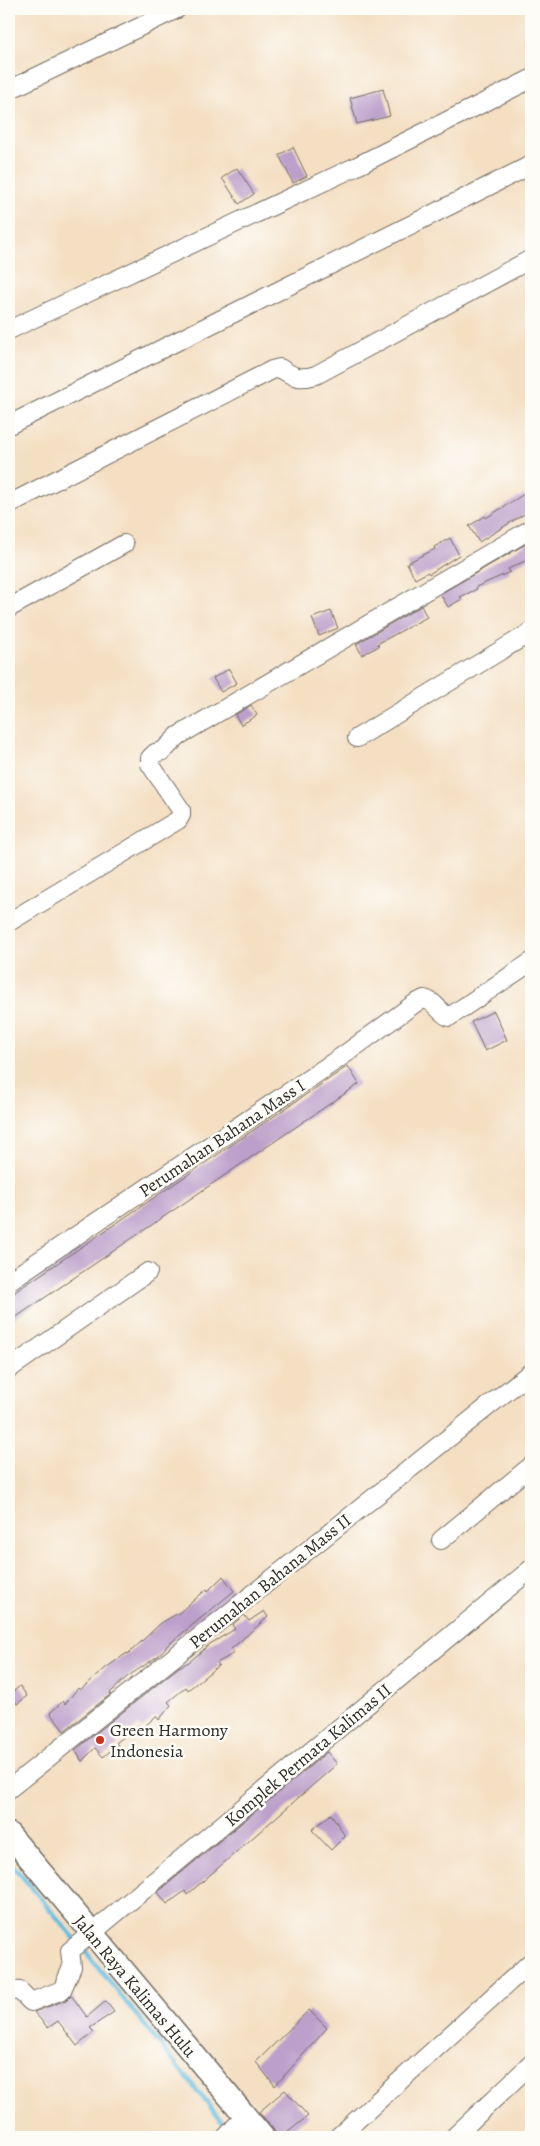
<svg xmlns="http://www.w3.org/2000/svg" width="540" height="2146" font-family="Alegreya,serif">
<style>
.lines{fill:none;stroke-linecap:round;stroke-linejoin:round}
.stream{stroke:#62bde0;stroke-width:4.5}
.building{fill:#bc9fca}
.minor-casing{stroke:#716a60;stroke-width:20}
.tertiary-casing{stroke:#716a60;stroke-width:25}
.minor{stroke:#fff;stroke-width:18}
.tertiary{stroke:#fff;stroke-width:22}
.poi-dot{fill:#c8321e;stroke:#fdfcf7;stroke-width:2}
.labels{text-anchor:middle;stroke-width:5;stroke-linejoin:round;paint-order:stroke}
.street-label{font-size:18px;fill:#2b2b2b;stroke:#fdfcf7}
.poi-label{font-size:18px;fill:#2b2b2b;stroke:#fdfcf7;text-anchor:start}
</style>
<rect width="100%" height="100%" fill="#fdfcf7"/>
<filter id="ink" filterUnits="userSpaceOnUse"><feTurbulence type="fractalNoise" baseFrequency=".02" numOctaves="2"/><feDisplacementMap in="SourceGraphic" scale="10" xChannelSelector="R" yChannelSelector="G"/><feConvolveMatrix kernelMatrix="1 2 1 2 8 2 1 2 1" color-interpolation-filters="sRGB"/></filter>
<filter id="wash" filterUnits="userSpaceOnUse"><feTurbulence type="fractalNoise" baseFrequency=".0096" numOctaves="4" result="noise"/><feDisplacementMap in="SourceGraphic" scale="20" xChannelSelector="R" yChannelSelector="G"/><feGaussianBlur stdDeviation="1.12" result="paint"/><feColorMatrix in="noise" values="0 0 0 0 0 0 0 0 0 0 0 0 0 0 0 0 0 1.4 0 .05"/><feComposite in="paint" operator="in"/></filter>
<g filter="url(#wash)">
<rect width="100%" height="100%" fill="#f4dfc3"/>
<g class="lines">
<g class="stream">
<path d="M 9,1861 L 76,1940"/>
<path d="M 81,1946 L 223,2123"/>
</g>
</g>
<g id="blocks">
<g class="building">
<path d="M 383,89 L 390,116 L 357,124 L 350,98 Z"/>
<path d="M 293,147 L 307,176 L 293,183 L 279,155 Z"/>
<path d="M 237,168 L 254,194 L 239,204 L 222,178 Z"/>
<path d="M 524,494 L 531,510 L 479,542 L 469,526 L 485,516 L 486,518 Z"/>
<path d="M 450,538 L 459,555 L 429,574 L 428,572 L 415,579 L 407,563 L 435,549 L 434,547 Z"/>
<path d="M 531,541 L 531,558 L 508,569 L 510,572 L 476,587 L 477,589 L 460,597 L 462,599 L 448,607 L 440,594 Z"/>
<path d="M 421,606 L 427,617 L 377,644 L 379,646 L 362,655 L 356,644 Z"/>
<path d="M 331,611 L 338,628 L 319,636 L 312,618 Z"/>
<path d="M 229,669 L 237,683 L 221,692 L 213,678 Z"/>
<path d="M 251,705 L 257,715 L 241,725 L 235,715 Z"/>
<path d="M 494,1011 L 507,1040 L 485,1051 L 471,1022 Z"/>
<path d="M 348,1066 L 359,1084 L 9,1322 L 9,1296 Z"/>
<path d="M 223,1576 L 234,1591 L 168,1645 L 158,1656 L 127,1677 L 110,1693 L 111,1694 L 64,1731 L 50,1713 L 63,1701 L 65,1704 L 78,1688 L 80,1690 L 107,1667 L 127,1653 L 128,1654 L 161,1623 L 180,1612 L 207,1589 L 208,1591 Z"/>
<path d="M 264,1611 L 268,1617 L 231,1649 L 234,1653 L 217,1663 L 219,1665 L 188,1690 L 186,1687 L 168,1702 L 171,1705 L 159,1720 L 156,1716 L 142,1729 L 139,1725 L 116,1743 L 118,1745 L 103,1757 L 95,1748 L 82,1761 L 75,1750 L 179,1667 L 189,1662 L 210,1644 L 235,1629 L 232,1625 L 244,1615 L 249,1621 Z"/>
<path d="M 20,1686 L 27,1696 L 17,1704 L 10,1694 Z"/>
<path d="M 327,1752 L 337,1764 L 187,1895 L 185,1891 L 167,1904 L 158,1892 Z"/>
<path d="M 331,1814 L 345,1836 L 331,1850 L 312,1830 Z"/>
<path d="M 71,1995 L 87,2017 L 106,2001 L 114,2012 L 90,2028 L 94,2032 L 77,2046 L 58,2021 L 48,2028 L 34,2012 L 66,2000 Z"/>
<path d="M 309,2010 L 327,2028 L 275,2086 L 256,2062 Z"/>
<path d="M 285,2090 L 308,2116 L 282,2137 L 277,2137 L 273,2129 L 259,2112 Z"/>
</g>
</g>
</g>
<g filter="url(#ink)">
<use href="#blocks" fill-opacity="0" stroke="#716a60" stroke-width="1"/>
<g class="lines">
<g class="minor-casing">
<g id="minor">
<path d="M 9,90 L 177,9"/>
<path d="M 9,330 L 355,167 L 531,79"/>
<path d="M 9,425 L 531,165"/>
<path d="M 9,504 L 272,370 L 280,368 C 293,377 300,380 316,375 L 531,259"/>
<path d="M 9,608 L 124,544"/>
<path d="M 357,738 L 531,632"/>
<path d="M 9,922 L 178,820 L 181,815 L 181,810 L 150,764 L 150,758 L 155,753 L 163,751 L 178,736 L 531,529"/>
<path d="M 9,1281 L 341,1057 L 414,1004 L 424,999 C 436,1001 439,1013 449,1017 L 531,962"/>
<path d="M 9,1369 L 148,1272"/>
<path d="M 441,1540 L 531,1466"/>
<path d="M 9,1789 L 531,1372"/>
<path d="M 9,1990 L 20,1991 L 31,2002 L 62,1990 L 72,1967 L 70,1951 L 531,1569"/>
<path d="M 226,2137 L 244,2117"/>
<path d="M 338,2137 L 531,1962"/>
<path d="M 454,2137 L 531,2064"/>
</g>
</g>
<g class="tertiary-casing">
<path id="tertiary" d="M 9,1834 L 263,2137"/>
</g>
<use href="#minor" class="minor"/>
<use href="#tertiary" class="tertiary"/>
</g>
</g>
<circle class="poi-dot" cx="100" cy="1740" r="5"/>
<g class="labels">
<g class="street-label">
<text transform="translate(222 1138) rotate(-34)" y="6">Perumahan Bahana Mass I</text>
<text transform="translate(270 1581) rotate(-39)" y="6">Perumahan Bahana Mass II</text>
<text transform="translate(308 1755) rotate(-40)" y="6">Komplek Permata Kalimas II</text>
<text transform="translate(135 1986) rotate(50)" y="6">Jalan Raya Kalimas Hulu</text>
</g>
<g class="poi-label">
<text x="110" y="1736">Green Harmony<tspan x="110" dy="21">Indonesia</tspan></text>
</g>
</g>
<rect width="540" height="2146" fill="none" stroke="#fdfcf7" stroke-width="30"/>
</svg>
